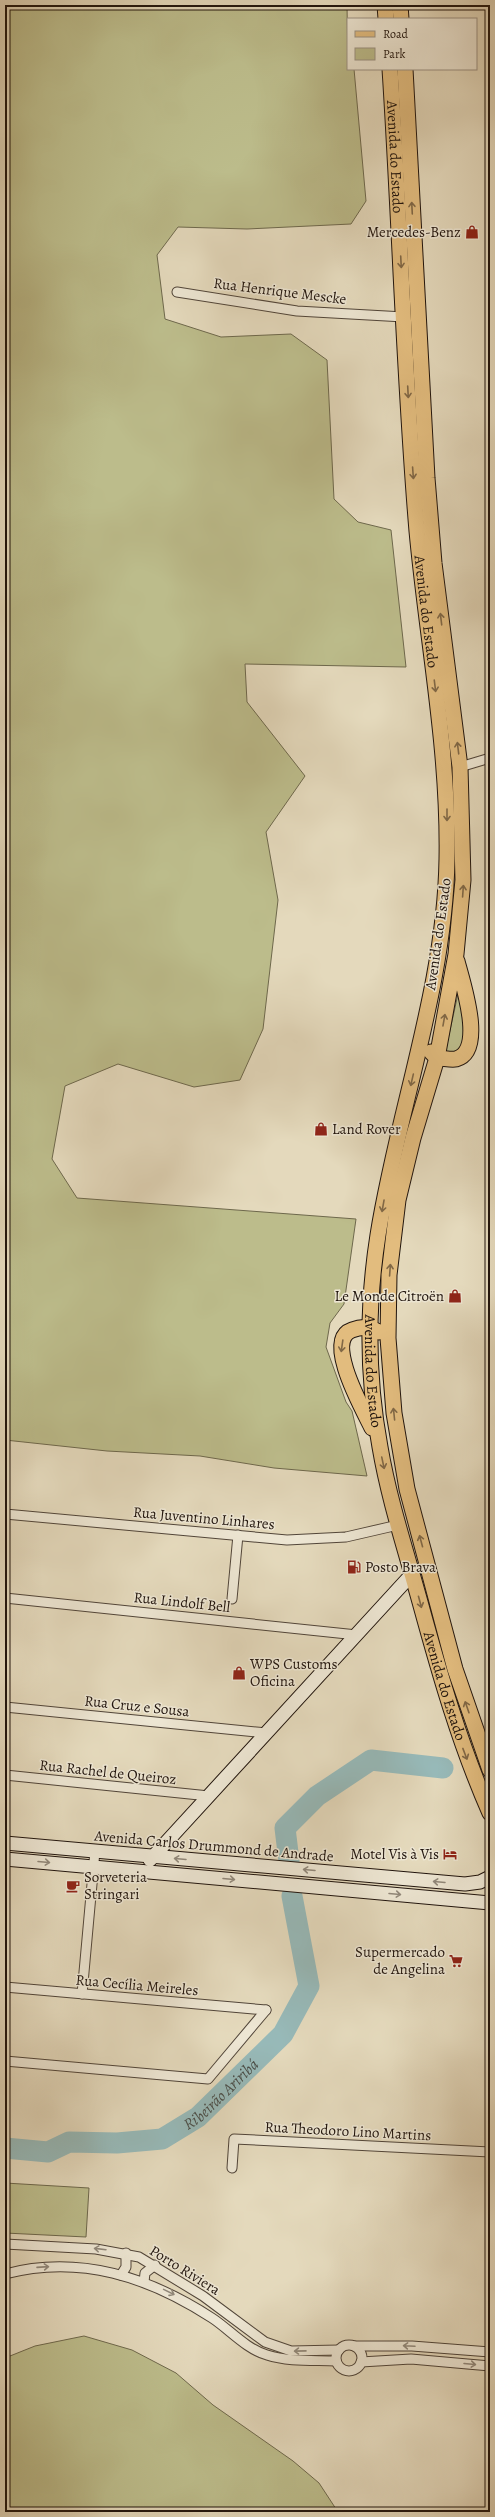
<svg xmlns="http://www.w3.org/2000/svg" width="495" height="2517" font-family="Alegreya,serif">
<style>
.green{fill:#bcbc8b;stroke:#6e684c}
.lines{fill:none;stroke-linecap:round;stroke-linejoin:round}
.river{stroke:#97b9b8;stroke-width:21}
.street-casing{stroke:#514539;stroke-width:11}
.secondary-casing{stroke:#20140d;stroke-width:15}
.primary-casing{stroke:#20140d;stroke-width:17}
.street{stroke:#ede6d3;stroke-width:9}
.secondary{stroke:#ede6d3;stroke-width:13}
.primary{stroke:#e2bc7e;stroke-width:15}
.oneway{stroke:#816846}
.oneway2{stroke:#91887a}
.labels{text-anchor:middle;stroke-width:3;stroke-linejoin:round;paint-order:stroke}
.street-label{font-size:15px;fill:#20140d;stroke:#ede6d3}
.poi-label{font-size:15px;fill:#20140d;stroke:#ede6d3;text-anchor:end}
.water-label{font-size:16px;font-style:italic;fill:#4a4e49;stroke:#ede6d3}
</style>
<rect width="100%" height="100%" fill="#e4d9bc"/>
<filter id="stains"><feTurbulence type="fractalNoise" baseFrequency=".005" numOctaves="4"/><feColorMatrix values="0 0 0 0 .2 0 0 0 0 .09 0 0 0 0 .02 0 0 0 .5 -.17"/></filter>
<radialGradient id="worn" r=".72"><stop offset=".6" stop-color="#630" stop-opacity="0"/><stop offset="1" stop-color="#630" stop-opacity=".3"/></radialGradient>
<g class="green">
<path d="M 5,5 L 347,5 L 348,69 L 354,69 L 366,201 L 351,224 L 247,229 L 178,227 L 157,255 L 165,319 L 221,337 L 291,334 L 327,360 L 334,499 L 358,522 L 391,530 L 406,667 L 245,664 L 247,702 L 305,776 L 266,832 L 278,900 L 263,1029 L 240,1080 L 194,1087 L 118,1064 L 65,1086 L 52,1159 L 77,1198 L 356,1219 L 344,1304 L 330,1323 L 326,1347 L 346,1402 L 352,1411 L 367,1476 L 274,1468 L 200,1456 L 107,1451 L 5,1440 Z"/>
<path d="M 458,994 L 465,1022 L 465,1042 L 456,1053 L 445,1053 Z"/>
<path d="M 5,2183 L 89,2188 L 86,2237 L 5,2233 Z"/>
<path d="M 84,2336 L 132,2350 L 176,2373 L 213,2405 L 293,2461 L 319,2483 L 338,2512 L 5,2512 L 5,2358 L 35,2346 Z"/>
</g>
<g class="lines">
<g class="river">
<path d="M 289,1861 L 285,1828 L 317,1796 L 371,1760 L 443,1768"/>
<path id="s1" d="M 5,2148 L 48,2152 L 69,2142 L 117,2143 L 162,2139 L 198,2117 L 283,2034 L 309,1986 L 292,1896"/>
</g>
<g class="street-casing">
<g id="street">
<path d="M 177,292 L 297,311 L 404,317"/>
<path d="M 460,767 L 490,758"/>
<path d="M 5,1514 L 287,1540 L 346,1537 L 398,1525"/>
<path d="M 5,1598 L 357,1635"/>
<path d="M 232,1599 L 238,1535"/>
<path d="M 5,1707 L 267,1733"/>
<path d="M 5,1775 L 209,1796"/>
<path d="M 5,1987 L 266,2010"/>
<path d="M 82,1994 L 95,1851"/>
<path d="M 5,2061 L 208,2079 L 266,2010"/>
<path d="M 232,2168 L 234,2139 L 490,2152"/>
<path d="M 5,2244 L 96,2249 L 139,2257 L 203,2296 L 265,2342 L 291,2351 L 339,2350"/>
<path d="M 5,2274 C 80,2254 149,2277 212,2318 C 229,2329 246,2349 267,2355 C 289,2362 313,2360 336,2361"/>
<path d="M 121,2275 L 126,2267 L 126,2253"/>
<path d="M 144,2282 L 145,2273 L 155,2265"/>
<circle cx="349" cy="2358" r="13"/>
<path d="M 354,2346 L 412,2346 L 490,2352"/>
<path d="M 361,2362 L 411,2359 L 490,2366"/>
</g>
</g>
<g class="secondary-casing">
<g id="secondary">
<path d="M 5,1843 L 465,1884 L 480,1882 L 490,1877"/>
<path d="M 5,1859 L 490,1903"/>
<path d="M 150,1860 L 412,1574"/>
</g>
</g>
<g class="primary-casing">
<g id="primary">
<path d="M 385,5 L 386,19"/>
<path d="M 400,5 L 401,19"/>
<path id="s2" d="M 390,69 C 400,223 404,377 417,531 C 427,640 449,749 447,859 C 445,987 398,1109 378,1235 C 367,1305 367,1377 380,1447 C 389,1500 406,1551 420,1602 C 440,1675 460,1745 490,1813"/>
<path d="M 405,69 L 427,478 L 434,563 L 460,767 L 463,880 L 456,954 L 437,1058 L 413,1138 L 398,1200 L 389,1275 L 388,1338 L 394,1413 L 407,1489 L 455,1669 L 490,1770"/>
<path d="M 431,1052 L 437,1058 C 443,1058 451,1060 456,1059 C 486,1051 462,981 457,961"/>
<path d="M 372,1428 C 364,1411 323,1340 352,1330 C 363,1326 369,1327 379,1332"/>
</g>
</g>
<use href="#street" class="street"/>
<use href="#secondary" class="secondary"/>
<use href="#primary" class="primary"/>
</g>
<defs><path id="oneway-shaft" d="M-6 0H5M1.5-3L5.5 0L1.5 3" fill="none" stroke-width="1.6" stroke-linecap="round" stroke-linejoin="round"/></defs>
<g class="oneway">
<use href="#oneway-shaft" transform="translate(412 208) rotate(-93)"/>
<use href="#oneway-shaft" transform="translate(401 262) rotate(87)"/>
<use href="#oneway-shaft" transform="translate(408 392) rotate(87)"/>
<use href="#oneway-shaft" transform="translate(413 473) rotate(86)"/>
<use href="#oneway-shaft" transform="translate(441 619) rotate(-97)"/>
<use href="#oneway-shaft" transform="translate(435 686) rotate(83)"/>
<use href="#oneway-shaft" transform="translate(458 748) rotate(-97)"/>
<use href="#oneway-shaft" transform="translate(447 815) rotate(90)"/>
<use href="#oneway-shaft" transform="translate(463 891) rotate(-86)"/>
<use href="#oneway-shaft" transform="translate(444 1020) rotate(-80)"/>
<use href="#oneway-shaft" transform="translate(412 1080) rotate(103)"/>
<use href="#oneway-shaft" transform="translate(383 1206) rotate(100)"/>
<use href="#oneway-shaft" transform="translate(390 1270) rotate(-86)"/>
<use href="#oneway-shaft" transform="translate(342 1346) rotate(98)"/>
<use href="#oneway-shaft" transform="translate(394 1414) rotate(-96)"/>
<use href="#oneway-shaft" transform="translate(383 1463) rotate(78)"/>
<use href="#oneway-shaft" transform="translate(421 1541) rotate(-105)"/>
<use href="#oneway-shaft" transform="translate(420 1602) rotate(75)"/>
<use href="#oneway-shaft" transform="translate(467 1707) rotate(-109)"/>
<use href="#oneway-shaft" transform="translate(465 1754) rotate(69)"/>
</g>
<g class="oneway2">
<use href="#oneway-shaft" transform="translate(180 1859) rotate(-175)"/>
<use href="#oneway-shaft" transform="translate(44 1862) rotate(5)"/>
<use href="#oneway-shaft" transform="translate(309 1870) rotate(-175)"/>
<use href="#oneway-shaft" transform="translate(229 1879) rotate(5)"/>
<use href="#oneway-shaft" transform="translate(439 1882) rotate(-175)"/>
<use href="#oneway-shaft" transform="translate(395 1894) rotate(5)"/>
<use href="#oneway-shaft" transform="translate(100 2249) rotate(-173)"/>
<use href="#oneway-shaft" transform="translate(43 2267) rotate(-4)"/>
<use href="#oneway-shaft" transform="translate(169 2292) rotate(26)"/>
<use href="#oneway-shaft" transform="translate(409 2346) rotate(-177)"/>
<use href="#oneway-shaft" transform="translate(300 2351) rotate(179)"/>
<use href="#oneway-shaft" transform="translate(470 2364) rotate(5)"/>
</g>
<defs>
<g id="shop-bare" transform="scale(1.08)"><path d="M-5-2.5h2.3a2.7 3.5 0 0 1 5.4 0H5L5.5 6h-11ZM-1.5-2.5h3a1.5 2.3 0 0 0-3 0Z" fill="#8f2418" stroke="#ede6d3" stroke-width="2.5" paint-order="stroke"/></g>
<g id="fuel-bare" transform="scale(1.08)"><path d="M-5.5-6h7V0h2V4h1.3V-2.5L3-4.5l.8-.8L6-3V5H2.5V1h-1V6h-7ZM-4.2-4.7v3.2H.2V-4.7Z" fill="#8f2418" stroke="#ede6d3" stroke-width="2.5" paint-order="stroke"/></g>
<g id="hotel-bare" transform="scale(1.08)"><path d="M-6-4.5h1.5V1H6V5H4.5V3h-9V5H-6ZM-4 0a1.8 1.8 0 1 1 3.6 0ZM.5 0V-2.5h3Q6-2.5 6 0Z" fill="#8f2418" stroke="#ede6d3" stroke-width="2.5" paint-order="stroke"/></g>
<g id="cafe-bare" transform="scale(1.08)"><path d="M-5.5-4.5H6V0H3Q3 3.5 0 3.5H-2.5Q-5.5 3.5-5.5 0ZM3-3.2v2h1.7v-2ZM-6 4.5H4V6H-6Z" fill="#8f2418" stroke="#ede6d3" stroke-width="2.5" paint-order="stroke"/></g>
<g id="supermarket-bare" transform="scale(1.08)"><path d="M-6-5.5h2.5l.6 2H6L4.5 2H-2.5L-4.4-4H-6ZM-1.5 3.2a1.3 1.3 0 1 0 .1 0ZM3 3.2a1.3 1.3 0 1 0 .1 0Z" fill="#8f2418" stroke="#ede6d3" stroke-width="2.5" paint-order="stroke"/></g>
</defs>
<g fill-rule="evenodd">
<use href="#shop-bare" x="472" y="232"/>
<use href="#shop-bare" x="321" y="1129"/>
<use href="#shop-bare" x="455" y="1296"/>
<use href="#fuel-bare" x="354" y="1567"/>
<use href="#shop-bare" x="239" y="1673"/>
<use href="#hotel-bare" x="450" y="1854"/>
<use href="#cafe-bare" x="73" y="1886"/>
<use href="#supermarket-bare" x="456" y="1961"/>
</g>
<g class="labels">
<g class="street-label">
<text dy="5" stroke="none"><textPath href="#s2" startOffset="88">Avenida do Estado</textPath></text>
<text transform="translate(280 291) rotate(7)" y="5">Rua Henrique Mescke</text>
<text dy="5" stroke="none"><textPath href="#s2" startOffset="544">Avenida do Estado</textPath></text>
<text transform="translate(438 934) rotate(-82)" y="5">Avenida do Estado</text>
<text dy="5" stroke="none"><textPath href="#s2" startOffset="1312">Avenida do Estado</textPath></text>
<text transform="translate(204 1518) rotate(5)" y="5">Rua Juventino Linhares</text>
<text transform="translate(182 1602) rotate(6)" y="5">Rua Lindolf Bell</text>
<text dy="5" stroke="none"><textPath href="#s2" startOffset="1636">Avenida do Estado</textPath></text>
<text transform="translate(137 1706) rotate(6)" y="5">Rua Cruz e Sousa</text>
<text transform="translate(108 1772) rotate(6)" y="5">Rua Rachel de Queiroz</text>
<text transform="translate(214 1846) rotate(5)" y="5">Avenida Carlos Drummond de Andrade</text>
<text transform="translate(137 1985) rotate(5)" y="5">Rua Cecília Meireles</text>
<text transform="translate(348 2131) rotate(3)" y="5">Rua Theodoro Lino Martins</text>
<text transform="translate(185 2270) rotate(32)" y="5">Porto Riviera</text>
</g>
<g class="poi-label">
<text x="461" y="237">Mercedes-Benz</text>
<text x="332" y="1134" text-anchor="start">Land Rover</text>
<text x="444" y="1301">Le Monde Citroën</text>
<text x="365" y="1572" text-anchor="start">Posto Brava</text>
<text x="250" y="1669" text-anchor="start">WPS Customs<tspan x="250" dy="17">Oficina</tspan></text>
<text x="439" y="1859">Motel Vis à Vis</text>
<text x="84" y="1882" text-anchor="start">Sorveteria<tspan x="84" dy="17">Stringari</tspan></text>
<text x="445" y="1957">Supermercado<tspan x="445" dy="17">de Angelina</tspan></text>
</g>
<g class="water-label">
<text dy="6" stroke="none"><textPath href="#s1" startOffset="234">Ribeirão Ariribá</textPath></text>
</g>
</g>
<rect width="495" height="2517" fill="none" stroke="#e4d9bc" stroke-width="20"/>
<rect x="6" y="6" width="483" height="2505" fill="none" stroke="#20140d" stroke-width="2"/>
<rect x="10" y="10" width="475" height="2497" fill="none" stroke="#20140d"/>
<rect x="347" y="18" width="130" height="52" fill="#ede6d3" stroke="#9b9284"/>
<rect x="355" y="31" width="20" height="6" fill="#e2bc7e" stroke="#9b9284"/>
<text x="383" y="38" font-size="12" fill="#20140d">Road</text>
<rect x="355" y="48" width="20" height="12" fill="#bcbc8b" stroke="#9b9284"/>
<text x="383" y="58" font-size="12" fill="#20140d">Park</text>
<rect width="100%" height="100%" filter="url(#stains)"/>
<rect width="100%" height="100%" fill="url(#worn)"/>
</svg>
